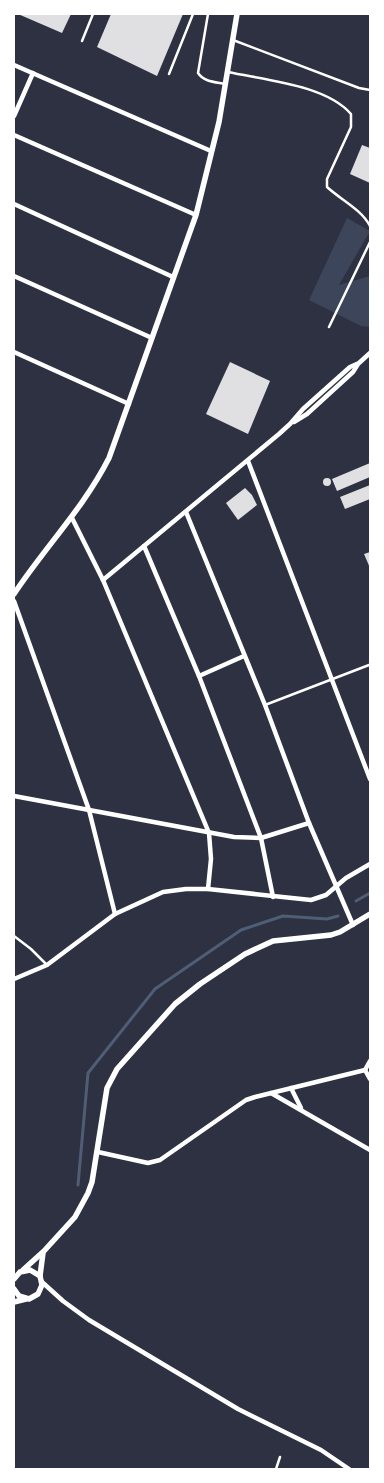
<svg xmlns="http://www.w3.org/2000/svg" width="384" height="1483" font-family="Roboto,sans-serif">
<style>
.green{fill:#3c4559}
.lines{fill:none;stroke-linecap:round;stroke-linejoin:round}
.stream{stroke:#4f5d75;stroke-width:3}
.building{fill:#e0e0e3}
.service{stroke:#fff;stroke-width:2.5}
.minor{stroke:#fff;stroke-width:4.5}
.tertiary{stroke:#fff;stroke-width:5.5}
</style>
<rect width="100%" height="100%" fill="#2d3142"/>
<path class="green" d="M 347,218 L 370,231 L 339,285 L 370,276 L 370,327 L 361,326 L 309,300 Z"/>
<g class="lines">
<g class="stream">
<path d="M 356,901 L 370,893"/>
<path d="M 78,1185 L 88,1073 L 155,989 L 241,930 L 283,916 L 327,919 L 338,916"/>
</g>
</g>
<g class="building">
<path d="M 18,14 L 71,14 L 62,33 Z"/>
<path d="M 111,14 L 183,14 L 157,76 L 97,47 Z"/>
<path d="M 362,145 L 370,148 L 370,183 L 350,174 Z"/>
<path d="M 230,362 L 270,381 L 248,434 L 206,414 Z"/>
<path d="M 370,463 L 370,477 L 337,491 L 332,479 Z"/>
<circle cx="327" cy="482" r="4"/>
<path d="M 370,485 L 370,499 L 345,509 L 340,497 Z"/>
<path d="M 245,488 L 252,495 L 257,505 L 238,520 L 226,503 Z"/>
<path d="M 370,552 L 370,568 L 364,554 Z"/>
</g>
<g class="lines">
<g class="service">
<path d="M 208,14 L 198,73 C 204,82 215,82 225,84"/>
<path d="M 233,40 L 359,88 L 370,90"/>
<path d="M 82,41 L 93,14"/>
<path d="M 228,72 C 265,80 326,85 351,114 L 351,127 L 327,179 L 327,187 C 341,200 361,209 370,226"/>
<path d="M 169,74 L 193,14"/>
<path d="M 329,327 L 370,242"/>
<path d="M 265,705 L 369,665"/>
<path d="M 14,936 L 31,949 L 46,964"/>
<path d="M 276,1469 L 280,1457"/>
</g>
<g class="minor">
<path d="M 14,65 L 211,151"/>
<path d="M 14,116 L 33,73"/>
<path d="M 14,135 L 196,215"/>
<path d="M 14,204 L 173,277"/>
<path d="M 14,276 L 152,338"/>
<path d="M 14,352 L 129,404"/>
<path d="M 294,422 L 307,414 L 353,372 L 358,364"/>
<path d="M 248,461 L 370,779"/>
<path d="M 186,512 L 265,705 L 309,823 L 353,925"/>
<path d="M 72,518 L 103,580 L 209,833 L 211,859 L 208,889"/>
<path d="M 144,546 L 199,676 L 261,838 L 273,897"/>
<path d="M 103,580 L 279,434 L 290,424 L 303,409 L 350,367 L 359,363 L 370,353"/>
<path d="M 14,601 L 89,810 L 115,914"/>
<path d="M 199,676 L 244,656"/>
<path d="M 14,796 L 234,837 L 261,838 L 309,823"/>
<path d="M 14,979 L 47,965 L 115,914 L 163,892 L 186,889 L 208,889 L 311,900 L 326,895 L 346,878 L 370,864"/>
<path d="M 365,1070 L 370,1079"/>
<path d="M 365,1070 L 370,1061"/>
<path d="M 291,1088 L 301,1108"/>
<path d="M 271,1093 L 370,1150"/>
<path d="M 98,1152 L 148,1163 L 160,1160 L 246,1100 L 255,1097 L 365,1070"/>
<path d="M 42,1282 L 63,1301 L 89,1320 L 238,1409 L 321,1450 L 349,1469"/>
</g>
<g class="tertiary">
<path d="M 14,594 C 45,547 83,509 109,458 L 196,215 L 219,122 L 237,14"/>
<path d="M 23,1270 L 44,1251 L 75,1217 L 88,1193 L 92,1182 L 107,1088 L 117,1069 L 175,1004 L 200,984 L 245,954 L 273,941 L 331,935 L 340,932 L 370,914"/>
<path d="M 40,1276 L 43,1253"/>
<path d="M 14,1279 L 20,1272 L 30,1270 L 40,1276 L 42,1285 L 38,1294 L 29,1299 L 19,1296 L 14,1289"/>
<path d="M 14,1302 L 26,1299"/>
</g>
</g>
<rect width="384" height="1483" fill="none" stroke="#ffffff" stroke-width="30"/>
</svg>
